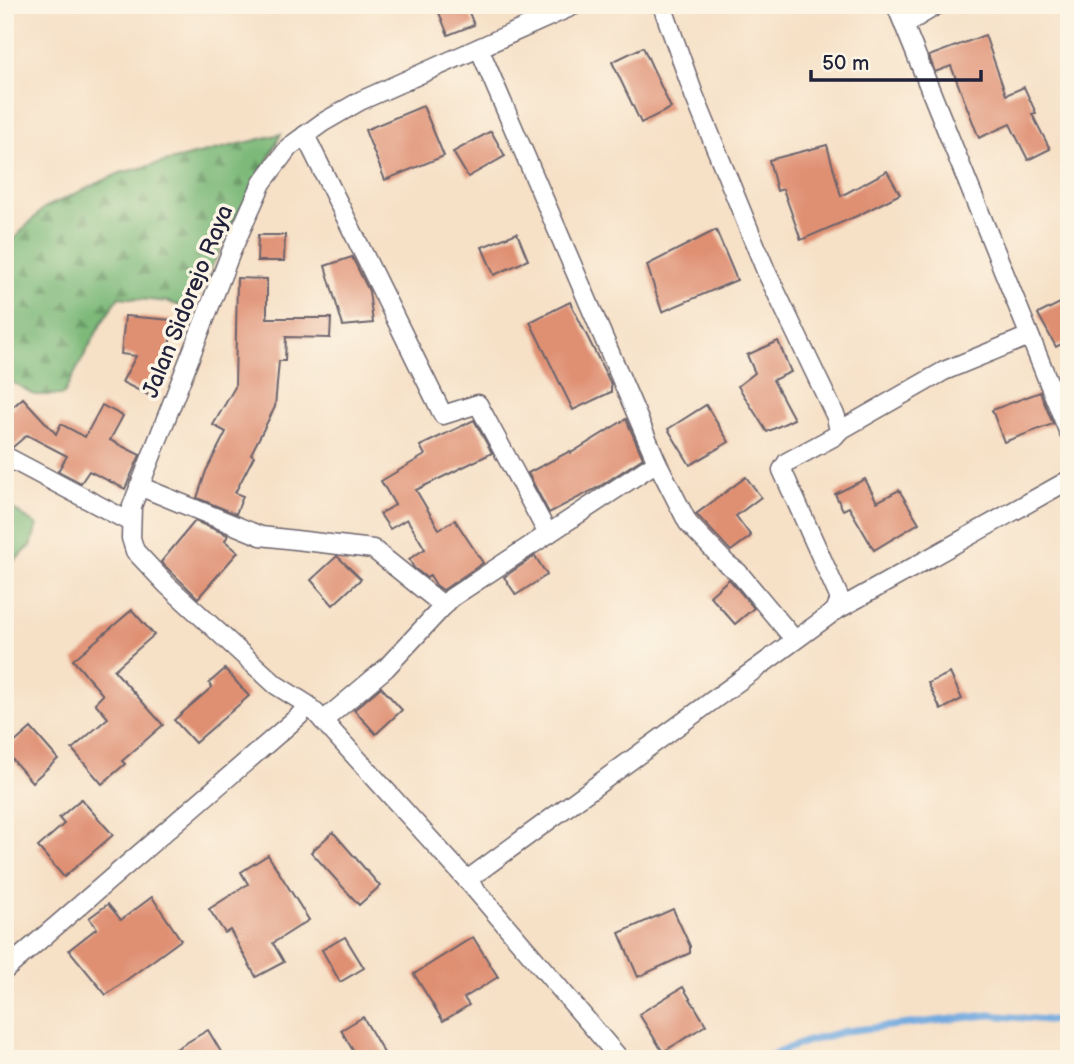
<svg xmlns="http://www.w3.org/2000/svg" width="1074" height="1064" font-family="'Balsamiq Sans',sans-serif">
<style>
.forest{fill:url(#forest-firs);stroke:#506e5a;stroke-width:2}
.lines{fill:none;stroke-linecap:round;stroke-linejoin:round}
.stream{stroke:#70a8df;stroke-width:7}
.building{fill:#df8f72}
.street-casing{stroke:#6c646c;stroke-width:21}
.street{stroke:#fff;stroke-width:18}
.labels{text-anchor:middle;stroke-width:7;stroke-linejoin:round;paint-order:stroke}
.street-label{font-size:23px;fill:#22223b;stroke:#fcf5e5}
</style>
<defs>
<pattern id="forest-firs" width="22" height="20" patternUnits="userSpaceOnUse" patternTransform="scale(1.75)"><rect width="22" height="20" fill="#7db979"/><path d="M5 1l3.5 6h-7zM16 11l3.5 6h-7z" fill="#669664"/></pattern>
</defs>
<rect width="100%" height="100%" fill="#fcf5e5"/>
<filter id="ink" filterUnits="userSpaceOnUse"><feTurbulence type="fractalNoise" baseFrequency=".0143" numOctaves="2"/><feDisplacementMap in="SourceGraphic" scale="14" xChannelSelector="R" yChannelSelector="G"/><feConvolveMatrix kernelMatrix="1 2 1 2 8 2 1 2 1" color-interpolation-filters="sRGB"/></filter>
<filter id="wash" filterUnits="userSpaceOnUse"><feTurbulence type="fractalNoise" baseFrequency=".00686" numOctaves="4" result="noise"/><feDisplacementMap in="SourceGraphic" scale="28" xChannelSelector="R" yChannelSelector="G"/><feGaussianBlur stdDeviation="1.57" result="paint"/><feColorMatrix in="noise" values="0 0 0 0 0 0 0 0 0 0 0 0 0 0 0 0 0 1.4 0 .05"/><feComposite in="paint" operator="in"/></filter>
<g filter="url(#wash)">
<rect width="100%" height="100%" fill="#f6e0c6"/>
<g class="forest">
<path d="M 281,134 L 251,193 L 234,220 L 191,310 L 169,302 L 119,297 L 101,324 L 63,395 L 35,395 L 5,378 L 5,248 L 44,208 L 120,173 Z"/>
<path d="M 5,503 L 37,526 L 31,546 L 5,569 Z"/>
</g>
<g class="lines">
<path class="stream" d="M 761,1059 L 805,1042 L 846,1031 L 989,1015 L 1069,1022"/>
</g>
<g id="blocks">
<g class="building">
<path d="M 436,5 L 466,5 L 474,25 L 448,35 Z"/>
<path d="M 985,35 L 1006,95 L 1024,87 L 1036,113 L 1032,114 L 1050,149 L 1028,160 L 1010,124 L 979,138 L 951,66 L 935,72 L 929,56 Z"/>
<path d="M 643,47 L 671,108 L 641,123 L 612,62 Z"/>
<path d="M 423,106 L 444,156 L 385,180 L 365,130 Z"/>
<path d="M 491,131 L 505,156 L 468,177 L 453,152 Z"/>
<path d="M 827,145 L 841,196 L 887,171 L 900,194 L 859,215 L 801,240 L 783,189 L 777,191 L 769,160 Z"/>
<path d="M 716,230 L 737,280 L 662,312 L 647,265 Z"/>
<path d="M 517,233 L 528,260 L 494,275 L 482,247 Z"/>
<path d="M 258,235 L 285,235 L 284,261 L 257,261 Z"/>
<path d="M 352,257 L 369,291 L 373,323 L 343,326 L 325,266 Z"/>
<path d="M 237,278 L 267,279 L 267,318 L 331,318 L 330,338 L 286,337 L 285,361 L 279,361 L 275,407 L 251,454 L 254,456 L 235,493 L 243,496 L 236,514 L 197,498 L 206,471 L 226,432 L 213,425 L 235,387 Z"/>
<path d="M 1064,301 L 1069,310 L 1069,340 L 1056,347 L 1038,314 Z"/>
<path d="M 570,302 L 611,384 L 611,392 L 573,410 L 530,322 Z"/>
<path d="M 125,316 L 172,320 L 167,372 L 154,398 L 122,382 L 136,356 L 121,354 Z"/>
<path d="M 778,341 L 791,372 L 773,380 L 794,419 L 767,432 L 738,386 L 755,373 L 747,355 Z"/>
<path d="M 1040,392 L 1053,424 L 1004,442 L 992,410 Z"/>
<path d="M 23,398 L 56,434 L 61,424 L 85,437 L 102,405 L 123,416 L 110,440 L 140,455 L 125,489 L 89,471 L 81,483 L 58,471 L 67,456 L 27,435 L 13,447 L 5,445 L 5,414 Z"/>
<path d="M 706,405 L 729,442 L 690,465 L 668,429 Z"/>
<path d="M 626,419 L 643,458 L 597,488 L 549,513 L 528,473 L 570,451 L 571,453 Z"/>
<path d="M 474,420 L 492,453 L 416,490 L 439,529 L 455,520 L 483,563 L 443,590 L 436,585 L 430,575 L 427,578 L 414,568 L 409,559 L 425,549 L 407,519 L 390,529 L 380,514 L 395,505 L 381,481 L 425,455 L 420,446 Z"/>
<path d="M 746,477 L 761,497 L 736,516 L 751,536 L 731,551 L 696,514 Z"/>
<path d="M 865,479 L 877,502 L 899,490 L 919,523 L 874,550 L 849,507 L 843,510 L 835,494 Z"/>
<path d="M 195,521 L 228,535 L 225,541 L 238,552 L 198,598 L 161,562 Z"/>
<path d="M 337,556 L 361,579 L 333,605 L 311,580 Z"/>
<path d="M 535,556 L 547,575 L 516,595 L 504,577 Z"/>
<path d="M 729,579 L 754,608 L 735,624 L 710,596 Z"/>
<path d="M 132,610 L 154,635 L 114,670 L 163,725 L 122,761 L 125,764 L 102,784 L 72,749 L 108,718 L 95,703 L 103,695 L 73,660 Z"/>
<path d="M 225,669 L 249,696 L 195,743 L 174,720 L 212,687 L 209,683 Z"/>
<path d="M 950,673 L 962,699 L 941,710 L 928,683 Z"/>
<path d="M 381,687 L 402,710 L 376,734 L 354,710 Z"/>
<path d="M 31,728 L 58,759 L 32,782 L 5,751 Z"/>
<path d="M 81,799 L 113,835 L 64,877 L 38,847 L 64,824 L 59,818 Z"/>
<path d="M 333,832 L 380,886 L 359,905 L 311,852 Z"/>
<path d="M 268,855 L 309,920 L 273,943 L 284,962 L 256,977 L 230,930 L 225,933 L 209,909 L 248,884 L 241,872 Z"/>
<path d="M 152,897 L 181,940 L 106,995 L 69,950 L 97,928 L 89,918 L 108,904 L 121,920 Z"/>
<path d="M 673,909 L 690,946 L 690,953 L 638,977 L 619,933 Z"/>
<path d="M 345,937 L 364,968 L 340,982 L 322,950 Z"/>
<path d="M 473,937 L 498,977 L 464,998 L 469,1005 L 443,1021 L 414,974 Z"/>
<path d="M 683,987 L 706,1025 L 663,1052 L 639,1014 Z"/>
<path d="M 363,1017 L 384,1053 L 374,1059 L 358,1059 L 341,1030 Z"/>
<path d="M 208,1030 L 221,1052 L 211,1059 L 159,1059 Z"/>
</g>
</g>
</g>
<g filter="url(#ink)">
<use href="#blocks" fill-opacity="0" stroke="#6c646c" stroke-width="2"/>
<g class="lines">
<g class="street-casing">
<g id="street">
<path d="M 896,5 L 1069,433"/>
<path d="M 904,25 L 937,5"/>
<path d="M 305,135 L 443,415 L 478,404 L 548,534"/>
<path d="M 839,431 L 944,371 L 1029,336"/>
<path d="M 5,456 L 130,522"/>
<path d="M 657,462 L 688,523 L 727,564 L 738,572 L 794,639"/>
<path d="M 139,486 L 261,536 L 373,549 L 444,606"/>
<path d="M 835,611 L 1069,480"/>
<path d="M 315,712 L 467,880 L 620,1059"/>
<path d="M 323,721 L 386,668 L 451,598 L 657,462 L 479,48"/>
<path d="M 467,880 L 835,611 L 840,599 L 782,470 L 787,462 L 835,436 L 839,431 L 836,417 L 766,271 L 694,95 L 662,5"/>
<path d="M 5,970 L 299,716 L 308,705 L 276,685 L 167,585 L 135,551 L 131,538 L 132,506 L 231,252 L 262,183 L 289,147 L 322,123 L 360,101 L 575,5"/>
</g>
</g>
<use href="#street" class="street"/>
</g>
</g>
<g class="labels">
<g class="street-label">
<text transform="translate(187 301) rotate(-68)" y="8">Jalan Sidorejo Raya</text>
</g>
</g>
<rect width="1074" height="1064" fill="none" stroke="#fcf5e5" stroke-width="28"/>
<path d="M811 70v10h170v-10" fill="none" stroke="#22223b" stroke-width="3.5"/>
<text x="822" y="70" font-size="21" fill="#22223b" stroke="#fcf5e5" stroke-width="5" paint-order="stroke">50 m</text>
</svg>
